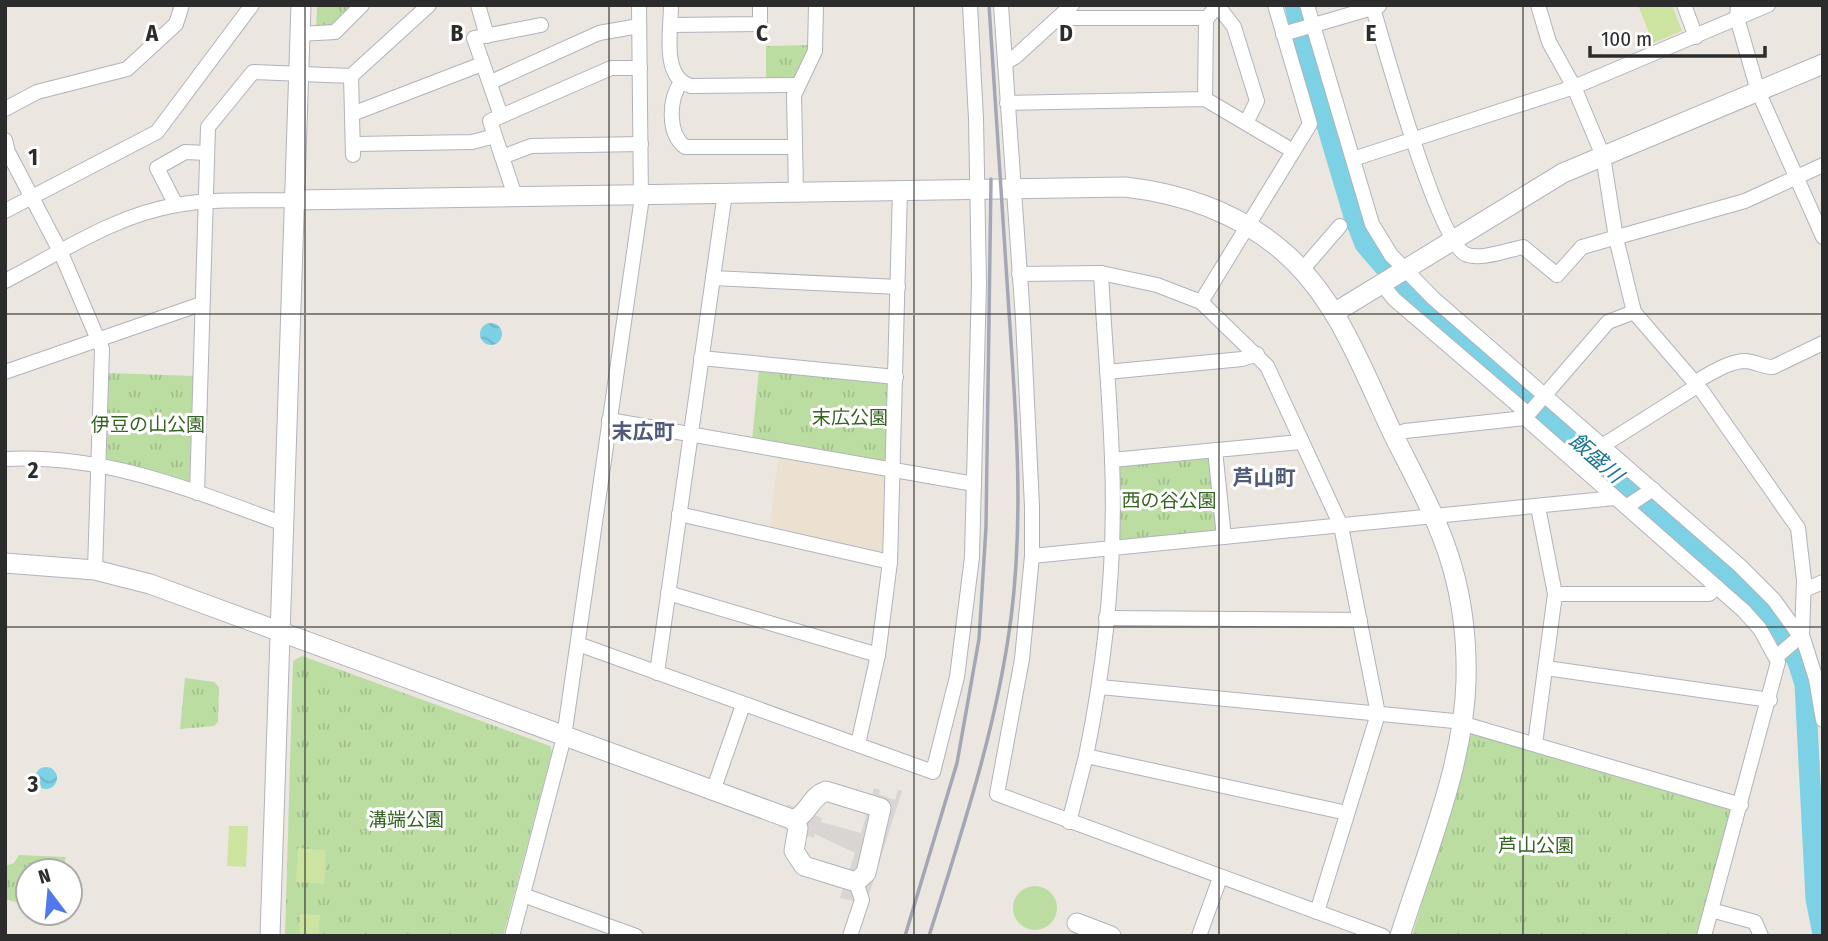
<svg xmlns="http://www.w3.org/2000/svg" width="1828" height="941" font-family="'Fira Sans Condensed','Noto Sans JP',sans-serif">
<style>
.education{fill:#ece1d1}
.grass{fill:#bbdda2}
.park{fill:url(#park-tufts)}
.pitch{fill:#cce49f}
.plaza{fill:#d9d5d2}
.water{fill:url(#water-waves)}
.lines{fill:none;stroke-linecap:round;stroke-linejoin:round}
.river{stroke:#7dd1e4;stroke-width:21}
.street-casing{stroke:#b0b3bb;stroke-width:16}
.secondary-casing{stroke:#b0b3bb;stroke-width:21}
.street{stroke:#fff;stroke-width:14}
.secondary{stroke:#fff;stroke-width:19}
.rail{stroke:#a3a7b4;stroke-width:3.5}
.grid{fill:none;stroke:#2c2c2c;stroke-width:2;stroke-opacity:0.55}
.labels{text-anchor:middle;stroke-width:6;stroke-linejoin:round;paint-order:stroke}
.park-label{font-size:19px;fill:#356422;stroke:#fff}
.neighbourhood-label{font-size:21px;font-weight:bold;fill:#505b79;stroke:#fff}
.water-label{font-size:21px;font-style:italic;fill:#1a7392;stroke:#fff}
.grid-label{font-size:23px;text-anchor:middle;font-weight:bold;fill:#2c2c2c;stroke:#fff;stroke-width:6;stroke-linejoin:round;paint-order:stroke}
</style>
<defs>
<pattern id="park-tufts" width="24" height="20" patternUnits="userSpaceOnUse" patternTransform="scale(1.75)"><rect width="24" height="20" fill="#bbdda2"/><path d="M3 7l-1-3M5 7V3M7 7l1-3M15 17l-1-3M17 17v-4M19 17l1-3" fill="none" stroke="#a1be8c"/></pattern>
<pattern id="water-waves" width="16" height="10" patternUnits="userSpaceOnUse" patternTransform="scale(1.75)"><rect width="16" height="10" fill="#7dd1e4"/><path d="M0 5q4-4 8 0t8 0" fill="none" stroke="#6cb4c4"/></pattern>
</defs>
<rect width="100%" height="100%" fill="#ece6e0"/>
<path class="education" d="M 779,455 L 885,474 L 888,477 L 885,551 L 880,554 L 769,528 Z"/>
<circle class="grass" cx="1035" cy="908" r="22"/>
<g class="park">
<path d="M 317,5 L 349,5 L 352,9 L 335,26 L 316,30 Z"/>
<path d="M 810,45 L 794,79 L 766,79 L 766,46 Z"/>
<path d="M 759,370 L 886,381 L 890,386 L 886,463 L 752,440 Z"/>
<path d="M 107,373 L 195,376 L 191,480 L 187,483 L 108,460 L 103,455 Z"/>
<path d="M 1210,457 L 1217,534 L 1122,542 L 1118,539 L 1117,470 L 1121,466 Z"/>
<path d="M 302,656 L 550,746 L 552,752 L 503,936 L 285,936 L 293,661 Z"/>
<path d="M 185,678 L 214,682 L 219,687 L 218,722 L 214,726 L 180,729 Z"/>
<path d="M 1472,731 L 1730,808 L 1733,813 L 1698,936 L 1412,936 Z"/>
<path d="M 19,855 L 66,857 L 62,871 L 28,871 L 28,904 L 25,905 L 5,899 L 5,866 L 14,863 Z"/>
</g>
<g class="pitch">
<path d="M 1638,5 L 1672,5 L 1682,31 L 1653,43 Z"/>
<path d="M 229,826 L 248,826 L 246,867 L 227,866 Z"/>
<path d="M 298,848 L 326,850 L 324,884 L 296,882 Z"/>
<path d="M 300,914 L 320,915 L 319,936 L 299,936 Z"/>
</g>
<path class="plaza" d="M 874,788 L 880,790 L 879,794 L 895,800 L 898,790 L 902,791 L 866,904 L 840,898 L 855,853 L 815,834 L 814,838 L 779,827 L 787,804 L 822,818 L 821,822 L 861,833 Z"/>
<g class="water">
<circle cx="491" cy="334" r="11"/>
<circle cx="46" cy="778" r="11"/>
</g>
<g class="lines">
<path class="river" d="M 1295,5 L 1307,58 L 1354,216 L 1365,244 L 1403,288 L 1696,546 L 1782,630 L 1798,662 L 1805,684 L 1816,899 L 1823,934"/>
<g class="street-casing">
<g id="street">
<path d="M 478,5 L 487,36"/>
<path d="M 671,5 C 671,30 661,78 691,86 L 797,85"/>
<path d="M 1001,5 L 1023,319 L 1032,506 L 1032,556 L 1022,659 L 997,794 L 1383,936"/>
<path d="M 1307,5 L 1372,224 L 1391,255 L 1433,298 L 1739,565 L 1774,600 L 1800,636"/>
<path d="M 1538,5 L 1549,42 L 1574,87 L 1603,156 L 1616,238 L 1634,312 L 1702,391 L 1798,528 L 1804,580 L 1802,635 L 1816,679 L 1823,720"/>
<path d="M 1684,5 L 1696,37"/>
<path d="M 1738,5 L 1737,18 L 1758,91 L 1823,237"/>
<path d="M 1218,6 L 1234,27 L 1257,101 L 1246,123"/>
<path d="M 1373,8 C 1384,46 1438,240 1465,254 C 1479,261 1508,250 1523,247 L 1557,275 L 1582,247 L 1745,201 L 1823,165"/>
<path d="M 1058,18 L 1206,18"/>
<path d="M 671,25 L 760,24 L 760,5"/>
<path d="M 300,34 L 335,32 L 362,5"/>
<path d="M 1283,34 L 1379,6"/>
<path d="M 1005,63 L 1015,57 L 1072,5"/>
<path d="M 491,82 L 599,33 L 639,26"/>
<path d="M 681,82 C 669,99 667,133 685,147 L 795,147"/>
<path d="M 1205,99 L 1206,20 L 1212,12"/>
<path d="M 1007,103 L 1205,99 L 1293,151"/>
<path d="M 5,109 L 37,92 L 127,69 L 176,24 L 182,5"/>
<path d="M 352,114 L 482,64"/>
<path d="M 501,116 L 474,38 L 541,25"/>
<path d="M 5,140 L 8,152 L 61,253 L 102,349 L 95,570"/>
<path d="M 355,144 L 472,142 L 495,136"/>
<path d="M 353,155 L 351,76 L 429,5"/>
<path d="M 502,157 L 531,146 L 641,144"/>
<path d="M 1353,159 L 1574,87 L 1768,5"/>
<path d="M 796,192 L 794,95 L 815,51 L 816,5"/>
<path d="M 515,196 L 490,121 L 611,68 L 640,68"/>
<path d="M 176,205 L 157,168 L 185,152 L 207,153"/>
<path d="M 5,211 L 157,132 L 252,5"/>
<path d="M 1302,270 L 1340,226"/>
<path d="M 1101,273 C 1104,335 1110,397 1112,459 C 1116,559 1106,659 1086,756 L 1347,813"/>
<path d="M 1019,274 L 1101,273 L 1157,285 L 1201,302 L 1267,366 L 1341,526 L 1378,714 L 1317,912"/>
<path d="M 713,278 L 898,287"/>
<path d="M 5,281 C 60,253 115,215 177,205 C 215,198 256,201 295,200"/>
<path d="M 1382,284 L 1394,299 L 1528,414"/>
<path d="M 1201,302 L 1310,124 L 1275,5"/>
<path d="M 701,358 L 896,377"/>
<path d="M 5,372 L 201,304"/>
<path d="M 1107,372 L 1242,359 L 1257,354"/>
<path d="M 1695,382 C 1710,374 1728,361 1746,361 C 1756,362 1763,367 1773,367 L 1823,343"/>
<path d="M 1525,418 L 1744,611 L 1760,629 L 1778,662 L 1704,936"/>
<path d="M 609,420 L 974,484"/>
<path d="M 1394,435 L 1405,431 L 1525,418 L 1608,322 L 1634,312"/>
<path d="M 1602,446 L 1697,386"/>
<path d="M 1215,450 L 1224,537"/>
<path d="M 5,459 C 106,454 191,490 284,524"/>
<path d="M 1112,460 L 1300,442"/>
<path d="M 197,493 L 208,127 L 253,72 L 351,76"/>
<path d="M 1626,507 L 1653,489"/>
<path d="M 679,514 L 890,562"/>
<path d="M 1032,556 L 1615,498"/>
<path d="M 1804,590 L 1823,582"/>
<path d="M 668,593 L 878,655"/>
<path d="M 1555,594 L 1709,594 L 1717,587"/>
<path d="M 1106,618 L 1360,620"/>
<path d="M 578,644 L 933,772 L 957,677 L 972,557 L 979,283 L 976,119 L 970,5"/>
<path d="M 1776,657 L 1802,635"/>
<path d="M 1546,668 L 1770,700"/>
<path d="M 657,673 L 725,193"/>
<path d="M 1100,687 L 1454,721 L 1741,805"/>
<path d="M 858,744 L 878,655 L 890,562 L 900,190"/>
<path d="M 1535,744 L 1555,594 L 1538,507"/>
<path d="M 713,791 L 743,705"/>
<path d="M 1069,822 L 1086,756"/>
<path d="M 523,895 L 636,936"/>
<path d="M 1711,910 L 1755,922 L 1761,936"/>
<path d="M 512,936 L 564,737 L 641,204 L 639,5"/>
<path d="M 850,936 L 862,900 L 856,882"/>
<path d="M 1199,936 L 1220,878"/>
</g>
</g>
<g class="secondary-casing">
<g id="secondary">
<path d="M 295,200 L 1125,187 C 1185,194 1242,214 1287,255 C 1340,303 1364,374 1394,436 C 1415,478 1439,521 1452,566 C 1463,604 1467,642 1466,681 C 1464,765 1425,856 1400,936"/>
<path d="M 1334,313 L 1563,173 L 1823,64"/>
<path d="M 5,563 L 95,570 L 150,584 L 794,820"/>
<path d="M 826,791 L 881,808 L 866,873 L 856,882 L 804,866 L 794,851 L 798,828 L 794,820 C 809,813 810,797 826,791 Z"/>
<path d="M 1077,923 L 1111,936"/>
<path d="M 270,936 L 301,5"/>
</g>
</g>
<use href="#street" class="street"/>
<use href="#secondary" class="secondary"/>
<g class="rail">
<path d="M 905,936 L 957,763 L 979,639 L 986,527 L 991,179"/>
<path d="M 929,936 C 962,831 997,727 1011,618 C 1024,516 1016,414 1009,312 C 1002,210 996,107 989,5"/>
</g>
</g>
<path class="grid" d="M 305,5 L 305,936M 609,5 L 609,936M 914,5 L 914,936M 1219,5 L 1219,936M 1523,5 L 1523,936M 5,314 L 1823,314M 5,627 L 1823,627"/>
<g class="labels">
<g class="park-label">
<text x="850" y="424">末広公園</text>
<text x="148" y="431">伊豆の山公園</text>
<text x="1169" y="507">西の谷公園</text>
<text x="406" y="826">溝端公園</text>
<text x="1536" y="852">芦山公園</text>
</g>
<g class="neighbourhood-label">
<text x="643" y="439">末広町</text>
<text x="1264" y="485">芦山町</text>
</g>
<g class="water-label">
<text transform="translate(1596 458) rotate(41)" y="7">飯盛川</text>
</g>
</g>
<g class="grid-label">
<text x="152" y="41">A</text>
<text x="457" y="41">B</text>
<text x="762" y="41">C</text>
<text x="1066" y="41">D</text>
<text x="1371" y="41">E</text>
<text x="33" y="165">1</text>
<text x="33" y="478">2</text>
<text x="33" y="792">3</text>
</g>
<rect width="1828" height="941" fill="none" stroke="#2c2c2c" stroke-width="14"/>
<g transform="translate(49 892) rotate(344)"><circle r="33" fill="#ffffff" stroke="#ababab" stroke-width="2"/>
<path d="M0-5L12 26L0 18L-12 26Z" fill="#507ae9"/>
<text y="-10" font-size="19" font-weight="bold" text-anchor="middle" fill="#2c2c2c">N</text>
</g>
<path d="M1590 46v10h175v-10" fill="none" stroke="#2c2c2c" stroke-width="3.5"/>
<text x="1601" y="46" font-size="21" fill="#2c2c2c" stroke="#ffffff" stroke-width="5" paint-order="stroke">100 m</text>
</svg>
